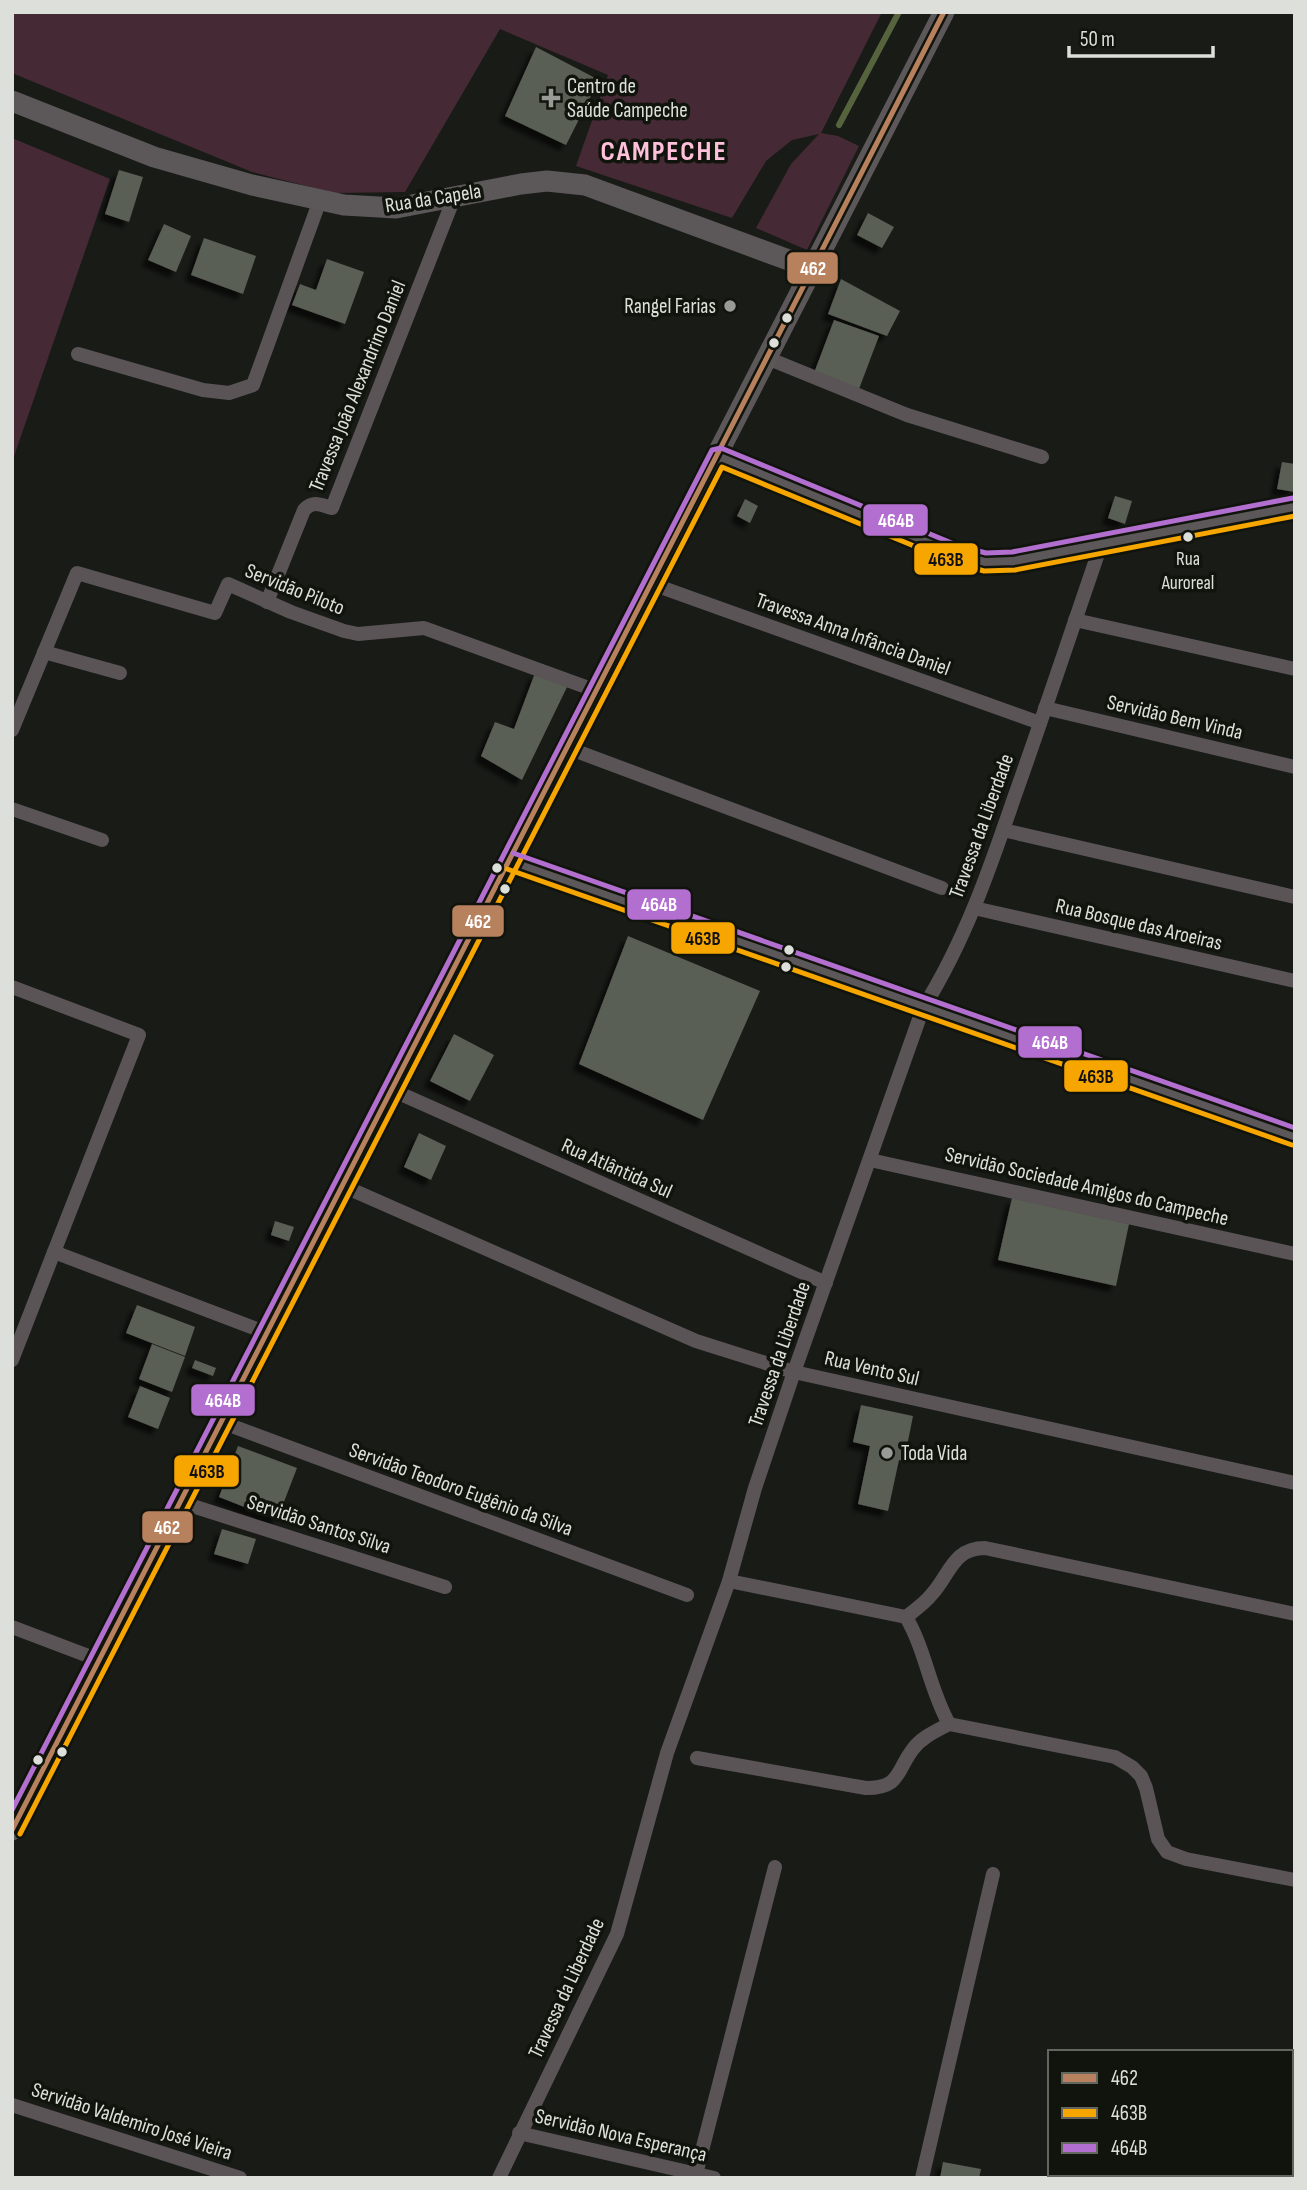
<svg xmlns="http://www.w3.org/2000/svg" width="1307" height="2190" font-family="'Sofia Sans Condensed',sans-serif">
<style>
.green{fill:#452a36}
.lines{fill:none;stroke-linecap:round;stroke-linejoin:round}
.stream{stroke:#56643e;stroke-width:6}
.building{fill:#5a5e54;filter:url(#shadow)}
.minor{stroke:#5a5457;stroke-width:14}
.secondary{stroke:#5c5758;stroke-width:21}
.bus-1-casing{stroke:#11140c;stroke-width:10}
.bus-2-casing{stroke:#11140c;stroke-width:10}
.bus-3-casing{stroke:#11140c;stroke-width:10}
.bus-1{stroke:#b6815c;stroke-width:5}
.bus-2{stroke:#f7a600;stroke-width:5}
.bus-3{stroke:#b36fd0;stroke-width:5}
.poi-dot{fill:#989b96;stroke:#11140c;stroke-width:2.5}
.bus-dot{fill:#dde0da;stroke:#11140c;stroke-width:2.5}
.labels{text-anchor:middle;stroke-width:7;stroke-linejoin:round;paint-order:stroke}
.bus-label{font-size:19px;fill:#dde0da;stroke:#11140c}
.poi-label{font-size:21px;fill:#dde0da;stroke:#11140c;text-anchor:start}
.street-label{font-size:21px;fill:#dde0da;stroke:#11140c}
.district-label{font-size:28px;font-weight:bold;letter-spacing:2px;fill:#ffc0db;stroke:#11140c}
.line-badge{stroke:#11140c;stroke-width:2.5}
.badge-label{font-size:19px;text-anchor:middle;font-weight:bold;fill:#fff}
.pale-badge-label{font-size:19px;text-anchor:middle;font-weight:bold;fill:#111}
</style>
<defs>
<filter id="shadow"><feDropShadow dx="-6" dy="6" stdDeviation="2" flood-color="#0009"/></filter>
</defs>
<rect width="100%" height="100%" fill="#191b17"/>
<g class="green">
<path d="M 12,12 L 882,12 L 821,133 L 838,136 L 859,146 L 807,250 L 756,228 L 791,164 L 819,134 L 792,140 L 766,161 L 732,218 L 576,166 L 608,75 L 500,29 L 405,192 L 333,193 L 252,172 L 12,73 Z"/>
<path d="M 12,138 L 110,179 L 12,462 Z"/>
</g>
<g class="lines">
<path class="stream" d="M 839,125 L 899,12"/>
</g>
<g class="building">
<path d="M 536,47 L 599,80 L 566,145 L 505,116 Z"/>
<path d="M 119,170 L 143,177 L 129,222 L 105,214 Z"/>
<path d="M 868,213 L 894,227 L 882,248 L 857,235 Z"/>
<path d="M 164,224 L 191,236 L 176,272 L 148,260 Z"/>
<path d="M 204,238 L 256,256 L 243,294 L 191,275 Z"/>
<path d="M 327,259 L 364,272 L 345,324 L 292,305 L 300,284 L 316,290 Z"/>
<path d="M 841,279 L 900,311 L 887,336 L 828,314 Z"/>
<path d="M 834,320 L 879,336 L 859,389 L 814,373 Z"/>
<path d="M 1282,462 L 1295,464 L 1295,492 L 1277,489 Z"/>
<path d="M 1115,496 L 1132,501 L 1125,524 L 1108,518 Z"/>
<path d="M 745,499 L 758,506 L 750,523 L 737,516 Z"/>
<path d="M 535,673 L 568,685 L 522,780 L 481,756 L 495,722 L 514,729 Z"/>
<path d="M 628,936 L 760,991 L 703,1120 L 579,1064 Z"/>
<path d="M 454,1034 L 494,1055 L 470,1101 L 430,1081 Z"/>
<path d="M 419,1133 L 446,1146 L 431,1180 L 404,1167 Z"/>
<path d="M 1012,1198 L 1129,1224 L 1116,1286 L 998,1260 Z"/>
<path d="M 275,1221 L 294,1227 L 289,1241 L 271,1235 Z"/>
<path d="M 137,1305 L 195,1327 L 185,1356 L 126,1333 Z"/>
<path d="M 152,1344 L 185,1357 L 172,1392 L 139,1379 Z"/>
<path d="M 195,1360 L 216,1368 L 213,1376 L 192,1368 Z"/>
<path d="M 140,1386 L 170,1398 L 158,1429 L 128,1417 Z"/>
<path d="M 861,1405 L 913,1416 L 904,1461 L 899,1460 L 888,1511 L 858,1504 L 870,1446 L 853,1442 Z"/>
<path d="M 238,1446 L 297,1468 L 277,1520 L 219,1497 Z"/>
<path d="M 222,1529 L 256,1539 L 248,1564 L 214,1554 Z"/>
<path d="M 943,2162 L 981,2169 L 979,2178 L 940,2178 Z"/>
</g>
<g class="lines">
<g class="minor">
<path d="M 78,354 L 203,390 L 229,393 L 253,385 L 320,200"/>
<path d="M 767,358 L 907,415 L 1042,457"/>
<path d="M 652,584 L 1040,723"/>
<path d="M 267,602 L 304,510 C 313,500 321,505 332,508 L 454,198"/>
<path d="M 1075,620 L 1295,669"/>
<path d="M 44,652 L 120,673"/>
<path d="M 1045,708 L 1295,767"/>
<path d="M 12,730 L 77,573 L 215,613 L 228,584 L 291,612 L 344,631 L 358,634 L 424,628 L 597,691"/>
<path d="M 568,748 L 942,888"/>
<path d="M 12,809 L 102,840"/>
<path d="M 1003,830 L 1295,897"/>
<path d="M 974,908 L 1295,981"/>
<path d="M 12,987 L 139,1035 L 54,1252 L 267,1333"/>
<path d="M 392,1090 L 826,1283"/>
<path d="M 870,1160 L 1295,1254"/>
<path d="M 343,1186 L 696,1341 L 794,1372 L 1295,1483"/>
<path d="M 12,1360 L 54,1252"/>
<path d="M 221,1422 L 687,1595"/>
<path d="M 180,1502 L 445,1587"/>
<path d="M 729,1581 L 906,1617 C 926,1651 929,1688 949,1724 L 1115,1757 L 1132,1767 L 1141,1776 L 1146,1788 L 1158,1839 L 1167,1852 L 1186,1859 L 1295,1880"/>
<path d="M 906,1617 C 915,1610 925,1603 932,1594 C 950,1574 953,1548 985,1548 L 1295,1614"/>
<path d="M 12,1627 L 99,1660"/>
<path d="M 697,1758 L 866,1788 C 901,1788 896,1771 913,1749 C 922,1737 936,1731 949,1724"/>
<path d="M 12,2105 L 240,2178"/>
<path d="M 519,2133 L 714,2178"/>
<path d="M 696,2174 L 775,1867"/>
<path d="M 499,2178 L 617,1934 L 667,1753 L 729,1581 L 755,1488 L 794,1372 L 923,1008 C 964,943 989,871 1014,798 C 1044,714 1072,629 1101,545"/>
<path d="M 922,2178 L 993,1874"/>
</g>
<g class="secondary">
<path d="M 12,101 L 154,157 L 252,185 L 344,205 L 396,208 L 521,184 L 547,181 L 585,185 L 813,269"/>
<path d="M 718,456 L 956,554 L 985,562 L 1013,561 L 1295,507"/>
<path d="M 510,861 L 923,1008 L 1295,1137"/>
<path d="M 12,1830 L 944,12"/>
</g>
<g class="bus-1-casing">
<path id="bus-1" d="M 12,1830 L 944,12"/>
</g>
<g class="bus-2-casing">
<g id="bus-2">
<path d="M 507,869 L 1292,1145"/>
<path d="M 20,1834 L 722,467 L 953,562 L 984,571 L 1015,570 L 1295,516"/>
</g>
</g>
<g class="bus-3-casing">
<g id="bus-3">
<path d="M 513,853 L 1295,1128"/>
<path d="M 12,1810 L 712,450 L 721,448 L 959,546 L 986,553 L 1012,552 L 1293,498"/>
</g>
</g>
<use href="#bus-1" class="bus-1"/>
<use href="#bus-2" class="bus-2"/>
<use href="#bus-3" class="bus-3"/>
</g>
<g class="poi-dot">
<path d="M547.5 87.5h7v7h7v7h-7v7h-7v-7h-7v-7h7z"/>
<circle cx="730" cy="306" r="7"/>
<circle cx="887" cy="1453" r="7"/>
</g>
<g class="bus-dot">
<circle cx="787" cy="318" r="6"/>
<circle cx="774" cy="343" r="6"/>
<circle cx="1188" cy="537" r="6"/>
<circle cx="497" cy="868" r="6"/>
<circle cx="505" cy="889" r="6"/>
<circle cx="789" cy="950" r="6"/>
<circle cx="786" cy="967" r="6"/>
<circle cx="62" cy="1752" r="6"/>
<circle cx="38" cy="1760" r="6"/>
</g>
<g class="labels">
<g class="bus-label">
<text x="1188" y="565">Rua<tspan x="1188" dy="24">Auroreal</tspan></text>
</g>
<g class="poi-label">
<text x="567" y="93">Centro de<tspan x="567" dy="24">Saúde Campeche</tspan></text>
<text x="716" y="313" text-anchor="end">Rangel Farias</text>
<text x="901" y="1460">Toda Vida</text>
</g>
<g class="street-label">
<text transform="translate(433 198) rotate(-9)" y="7">Rua da Capela</text>
<text transform="translate(357 386) rotate(-68)" y="7">Travessa João Alexandrino Daniel</text>
<text transform="translate(295 589) rotate(22)" y="7">Servidão Piloto</text>
<text transform="translate(853 634) rotate(20)" y="7">Travessa Anna Infância Daniel</text>
<text transform="translate(1175 717) rotate(13)" y="7">Servidão Bem Vinda</text>
<text transform="translate(981 826) rotate(-70)" y="7">Travessa da Liberdade</text>
<text transform="translate(1139 924) rotate(13)" y="7">Rua Bosque das Aroeiras</text>
<text transform="translate(617 1168) rotate(24)" y="7">Rua Atlântida Sul</text>
<text transform="translate(1087 1186) rotate(13)" y="7">Servidão Sociedade Amigos do Campeche</text>
<text transform="translate(779 1354) rotate(-71)" y="7">Travessa da Liberdade</text>
<text transform="translate(872 1368) rotate(13)" y="7">Rua Vento Sul</text>
<text transform="translate(461 1489) rotate(20)" y="7">Servidão Teodoro Eugênio da Silva</text>
<text transform="translate(319 1524) rotate(18)" y="7">Servidão Santos Silva</text>
<text transform="translate(566 1988) rotate(-65)" y="7">Travessa da Liberdade</text>
<text transform="translate(132 2121) rotate(18)" y="7">Servidão Valdemiro José Vieira</text>
<text transform="translate(621 2135) rotate(13)" y="7">Servidão Nova Esperança</text>
</g>
<g class="district-label">
<text x="664" y="160">CAMPECHE</text>
</g>
</g>
<g class="line-badge">
<rect x="786" y="251" width="53" height="34" rx="7" fill="#b6815c"/>
<rect x="862" y="503" width="67" height="34" rx="7" fill="#b36fd0"/>
<rect x="913" y="542" width="66" height="34" rx="7" fill="#f7a600"/>
<rect x="626" y="888" width="66" height="33" rx="7" fill="#b36fd0"/>
<rect x="451" y="904" width="54" height="34" rx="7" fill="#b6815c"/>
<rect x="670" y="921" width="66" height="34" rx="7" fill="#f7a600"/>
<rect x="1017" y="1025" width="66" height="34" rx="7" fill="#b36fd0"/>
<rect x="1063" y="1059" width="66" height="34" rx="7" fill="#f7a600"/>
<rect x="190" y="1383" width="66" height="34" rx="7" fill="#b36fd0"/>
<rect x="173" y="1454" width="67" height="34" rx="7" fill="#f7a600"/>
<rect x="141" y="1510" width="53" height="34" rx="7" fill="#b6815c"/>
</g>
<g class="badge-label">
<text x="813" y="275">462</text>
<text x="896" y="527">464B</text>
<text x="659" y="911">464B</text>
<text x="478" y="928">462</text>
<text x="1050" y="1049">464B</text>
<text x="223" y="1407">464B</text>
<text x="167" y="1534">462</text>
</g>
<g class="pale-badge-label">
<text x="946" y="566">463B</text>
<text x="703" y="945">463B</text>
<text x="1096" y="1083">463B</text>
<text x="207" y="1478">463B</text>
</g>
<rect width="1307" height="2190" fill="none" stroke="#dde0da" stroke-width="28"/>
<rect x="1048" y="2050" width="245" height="126" fill="#11140c" stroke="#63665e" stroke-width="2"/>
<rect x="1062" y="2073" width="35" height="10" fill="#b6815c" stroke="#63665e" stroke-width="2"/>
<text x="1111" y="2085" font-size="21" fill="#dde0da">462</text>
<rect x="1062" y="2108" width="35" height="10" fill="#f7a600" stroke="#63665e" stroke-width="2"/>
<text x="1111" y="2120" font-size="21" fill="#dde0da">463B</text>
<rect x="1062" y="2143" width="35" height="10" fill="#b36fd0" stroke="#63665e" stroke-width="2"/>
<text x="1111" y="2155" font-size="21" fill="#dde0da">464B</text>
<path d="M1069 46v10h144v-10" fill="none" stroke="#dde0da" stroke-width="3.5"/>
<text x="1080" y="46" font-size="21" fill="#dde0da" stroke="#11140c" stroke-width="5" paint-order="stroke">50 m</text>
</svg>
